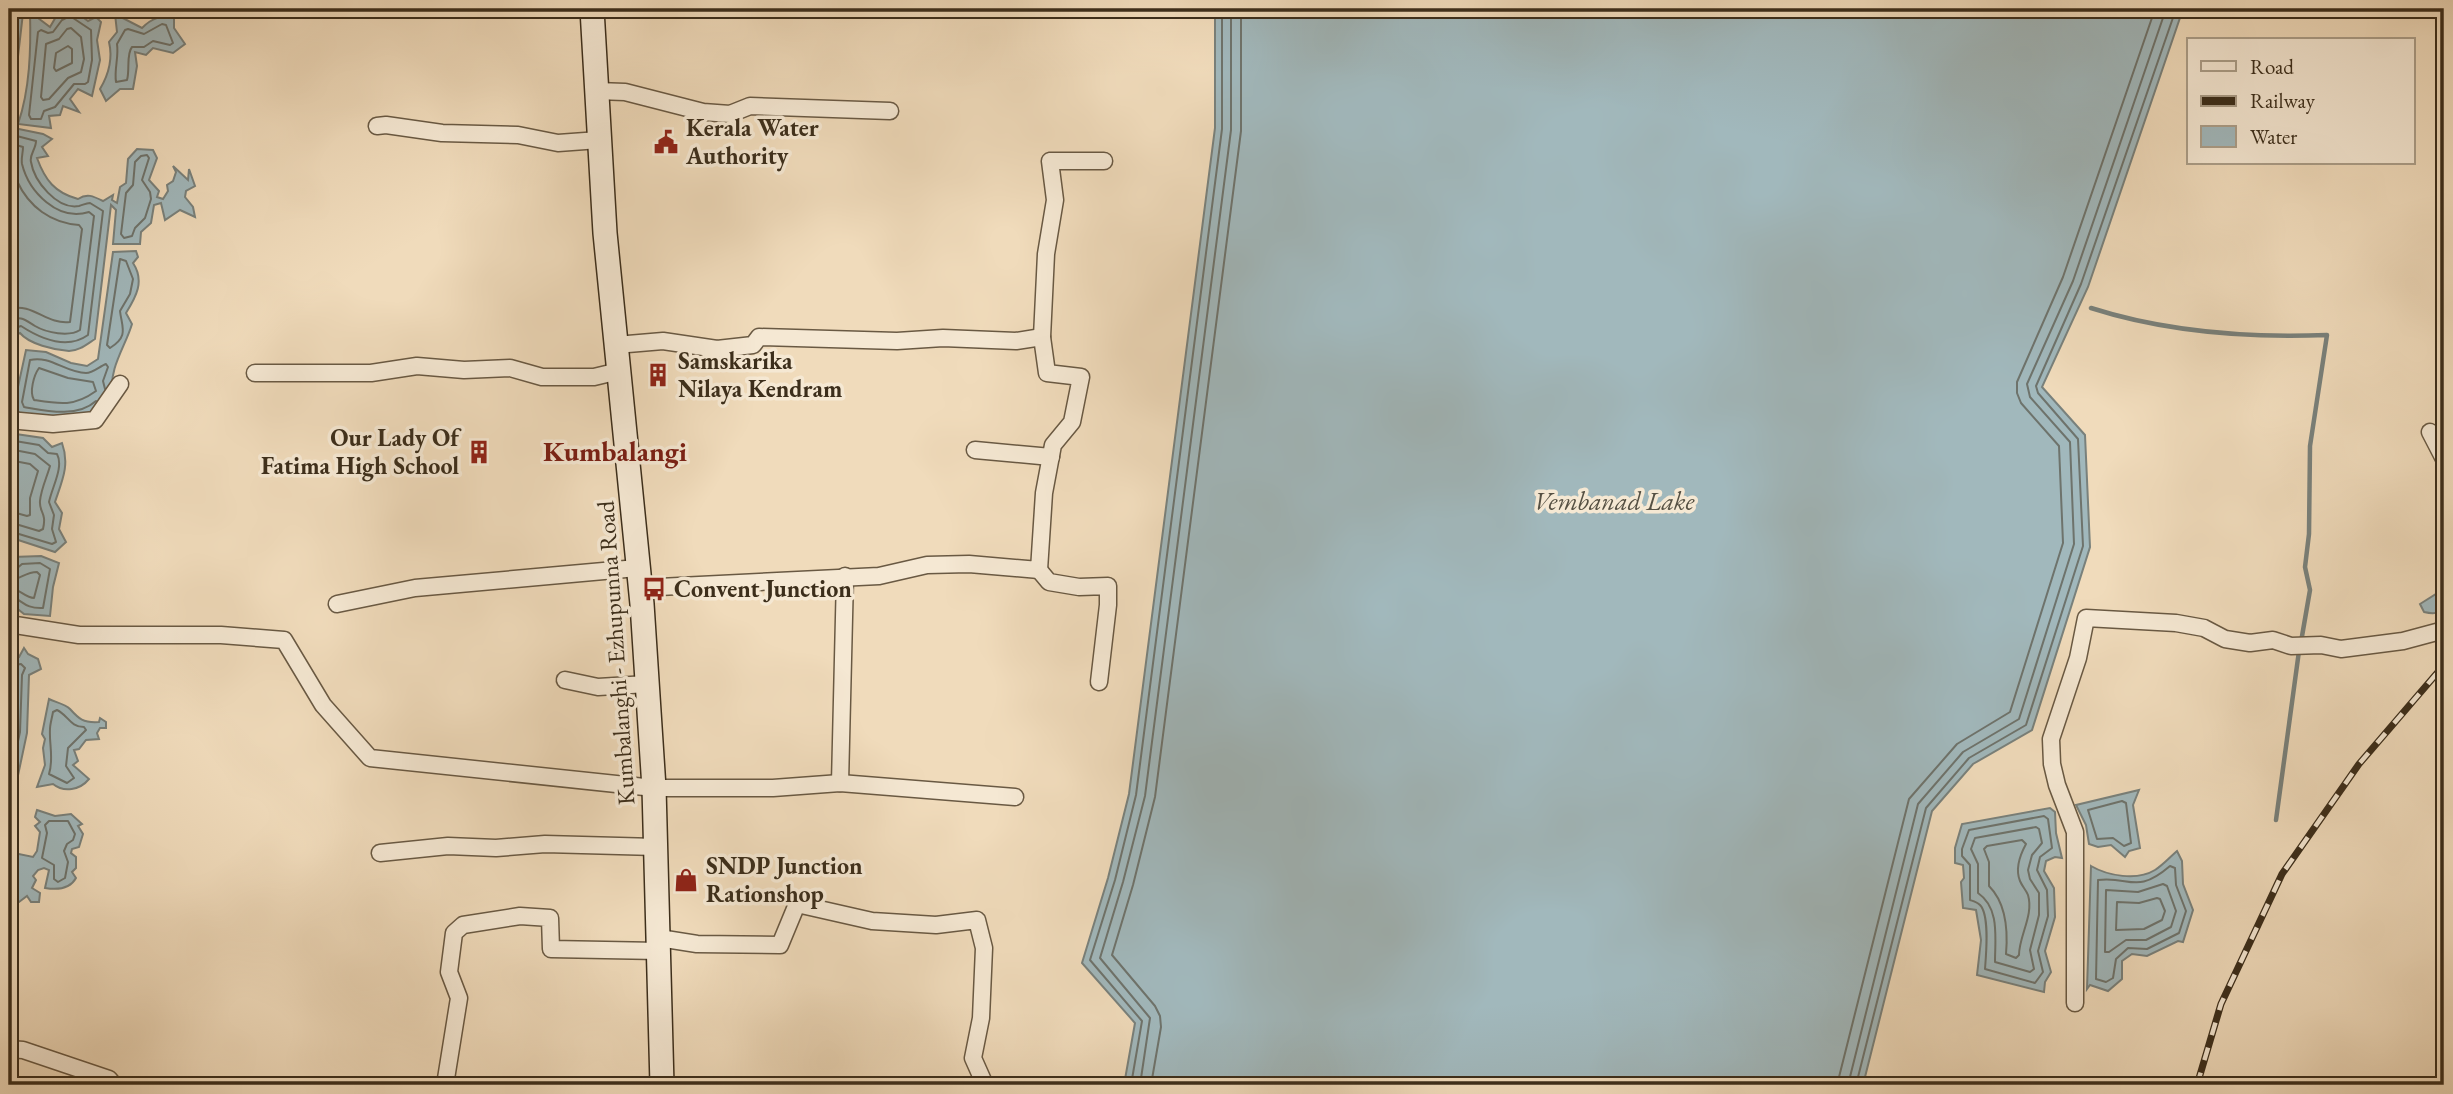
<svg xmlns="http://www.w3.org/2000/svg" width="2453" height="1094" font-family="'EB Garamond',serif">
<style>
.water{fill:#a1b8bc;stroke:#79817c;stroke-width:2}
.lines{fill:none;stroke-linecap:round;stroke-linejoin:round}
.shore{stroke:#6e736c;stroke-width:2}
.stream{stroke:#79817c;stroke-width:4.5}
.minor-casing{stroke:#695943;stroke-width:19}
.secondary-casing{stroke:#3c2e1b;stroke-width:26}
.minor{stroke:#f5e8d3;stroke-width:16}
.secondary{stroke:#f5e8d3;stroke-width:23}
.rail-casing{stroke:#3c2e1b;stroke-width:7}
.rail{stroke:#f5e8d3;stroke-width:4.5;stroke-dasharray:13;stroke-linecap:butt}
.labels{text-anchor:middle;stroke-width:7;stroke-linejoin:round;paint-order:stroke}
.poi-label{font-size:24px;font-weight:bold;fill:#3c2e1b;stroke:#f5e8d3;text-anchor:start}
.street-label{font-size:24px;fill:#3c2e1b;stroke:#f5e8d3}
.water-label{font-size:26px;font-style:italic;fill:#555043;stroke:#f5e8d3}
.quarter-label{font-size:28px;font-weight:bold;fill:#7a1f14;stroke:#f5e8d3}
</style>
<rect width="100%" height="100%" fill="#f0dbbb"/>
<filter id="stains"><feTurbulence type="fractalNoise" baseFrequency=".00286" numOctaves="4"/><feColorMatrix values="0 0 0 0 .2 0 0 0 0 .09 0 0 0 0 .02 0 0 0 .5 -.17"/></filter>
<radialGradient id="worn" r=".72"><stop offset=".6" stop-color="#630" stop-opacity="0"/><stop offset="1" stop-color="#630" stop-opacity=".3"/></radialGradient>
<g class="water">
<path d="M 9,9 L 19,9 L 23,13 L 17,65 L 18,103 L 12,119 L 9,120 L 9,78 L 12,49 L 9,25 Z"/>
<path d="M 66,9 L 76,12 L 88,21 L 96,17 L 101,22 L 97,40 L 100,60 L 92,96 L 78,89 L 70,99 L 79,112 L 63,106 L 60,115 L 49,116 L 51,128 L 18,124 C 30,89 31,49 30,12 L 50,27 L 57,15 Z"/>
<path d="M 1215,9 L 2183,9 L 2088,287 L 2042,387 L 2085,435 L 2090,547 L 2032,730 L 1973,764 L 1932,811 L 1863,1085 L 1124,1085 L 1135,1023 L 1082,963 L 1108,878 L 1129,794 L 1215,128 Z"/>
<path d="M 115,14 L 142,28 C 152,18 161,15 174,18 L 174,28 L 185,44 L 173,53 L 153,48 L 146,55 L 135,52 L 137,66 L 133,89 L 120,89 L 106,101 L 100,89 C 109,74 113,59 109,42 L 117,32 Z"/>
<path d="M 9,127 L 43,134 L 52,139 L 42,147 L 48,156 L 37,158 C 45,180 55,193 78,199 C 87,193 93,196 103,201 L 113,195 L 112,200 L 117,203 L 120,187 L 126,183 L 128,159 L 137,149 L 153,150 L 157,158 L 149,180 L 159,191 L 157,197 L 163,199 L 168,191 L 167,185 L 173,181 L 176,172 L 173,166 L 188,180 L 189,169 L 195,186 L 186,191 L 185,197 L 193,207 L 195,217 L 180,210 L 165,220 L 161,203 L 154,205 L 151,223 L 141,232 L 140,244 L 113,244 L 116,210 L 111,205 L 95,339 C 87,344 79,351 69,351 C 54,350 29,344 20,333 L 9,338 Z"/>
<path d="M 136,251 L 138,257 L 133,263 C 145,281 136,297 126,313 L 132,324 C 126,345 108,370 113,392 L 89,416 L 55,420 L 20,414 L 14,405 L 26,350 L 46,352 L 71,363 L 87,366 L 98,359 L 113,252 Z"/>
<path d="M 9,433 L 43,438 L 52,447 L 62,443 C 70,465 62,481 55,502 L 62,513 L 59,529 L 66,542 L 55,552 L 9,537 Z"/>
<path d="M 41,556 L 59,563 L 53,587 L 50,616 L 24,614 L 9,602 L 13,557 Z"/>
<path d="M 2436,594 L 2444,599 C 2444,613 2437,615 2424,612 L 2420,604 Z"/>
<path d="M 24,648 L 28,654 L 38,659 L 41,669 L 29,675 L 27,733 L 17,780 L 9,778 L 9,659 L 19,657 Z"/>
<path d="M 49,699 C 55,702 65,704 70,709 C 79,719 83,723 99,722 L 100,718 L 106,722 L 106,728 L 100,728 L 97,733 L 99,739 L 86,740 L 79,749 L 74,750 L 78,761 L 73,765 L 89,779 C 80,790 64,793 53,784 L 37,787 L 45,765 L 43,748 L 45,739 L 42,734 Z"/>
<path d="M 2139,790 L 2133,805 L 2140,848 L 2129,851 L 2125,857 L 2111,845 L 2098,847 L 2089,844 L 2086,825 L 2076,805 Z"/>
<path d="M 2050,808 L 2055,812 L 2056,833 L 2062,858 L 2055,857 L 2046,861 L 2044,871 L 2054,888 L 2055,917 L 2045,951 L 2051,972 L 2045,982 L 2044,992 L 1977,975 L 1981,940 L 1976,910 L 1963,908 L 1961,882 L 1964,878 L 1963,865 L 1955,863 L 1955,848 L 1962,824 Z"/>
<path d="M 37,810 L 55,816 L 71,814 L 82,824 L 78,826 L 83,834 L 79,847 L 72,849 L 71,853 L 76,857 L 76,868 L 72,872 L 76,878 C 70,889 57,890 45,888 L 49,870 L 44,868 L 38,870 L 33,876 L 36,880 L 32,888 L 40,893 L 39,902 L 31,902 L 27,896 L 19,902 L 9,900 L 9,852 L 33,857 L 37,851 L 40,832 L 35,826 L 40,822 L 35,817 Z"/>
<path d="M 2177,851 L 2182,861 L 2183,884 L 2193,910 L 2183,942 L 2178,941 L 2147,956 L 2132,954 L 2122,961 L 2122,979 L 2108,991 L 2090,985 L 2087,989 L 2091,866 C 2108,876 2137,881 2155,870 C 2163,865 2170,857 2177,851 Z"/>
</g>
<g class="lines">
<g class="shore">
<path d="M 70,16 L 91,30 L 92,60 L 88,82 L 85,84 L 74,84 L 55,107 L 44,111 L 41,119 L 31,119 L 29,115 L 38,32 L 41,30 L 48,33 L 53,32 L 62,20 Z"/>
<path d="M 162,24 L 166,25 L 173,43 L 170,45 L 153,41 L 144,47 L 132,47 C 126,54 130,70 127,80 L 116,82 C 114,69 119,57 117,44 L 125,30 L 128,29 L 144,34 Z"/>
<path d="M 71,28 L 81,37 L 84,59 L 81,72 L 68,78 L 49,99 L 43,100 L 41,97 L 46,44 L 59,39 L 67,29 Z"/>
<path d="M 68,46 L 72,49 L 72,63 L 56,71 L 54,68 L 56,53 Z"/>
<path d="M 9,134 L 36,141 C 36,149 29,155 31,162 C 34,181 57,210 79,206 C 83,205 86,203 90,203 L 103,211 L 88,335 C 67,350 41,339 21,326 L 9,330"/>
<path d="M 9,143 L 23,147 C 23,153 21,158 22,164 C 29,192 58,222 89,212 L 94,216 L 80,330 C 69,337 47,333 35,326 C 25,320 21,315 9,321"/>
<path d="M 9,154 C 12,162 13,172 17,181 C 29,207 51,223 79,225 L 82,229 L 70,322 C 46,325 33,302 9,309"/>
<path d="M 141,156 L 147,155 L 149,158 L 142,180 L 150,192 L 151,199 L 145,218 L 135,228 L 132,236 L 124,238 L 121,234 L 126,193 L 133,185 L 135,162 Z"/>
<path d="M 120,259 L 126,261 L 133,279 L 130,294 L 120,311 C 122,328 129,336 110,348 L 107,345 Z"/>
<path d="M 39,368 L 68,378 L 93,382 L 96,391 C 74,407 59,404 34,400 C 29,392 34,375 39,368 Z"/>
<path d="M 96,401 C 77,418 47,411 24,407 L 22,402 L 30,360 C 50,355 66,373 86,373 C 93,373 100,366 106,364 L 108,367 L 103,381 L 105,389"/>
<path d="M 9,440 L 39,445 L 48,453 L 57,454 C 64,467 52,487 49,502 L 54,515 L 52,529 L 56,542 L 52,544 L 9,531"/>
<path d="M 9,449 L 35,454 L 50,466 C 47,477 41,489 40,501 C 39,513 47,512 43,529 L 39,531 L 9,522"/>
<path d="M 9,460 L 30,464 L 38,471 L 30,498 L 30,515 L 27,516 L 9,511"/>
<path d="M 9,571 L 15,570 L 22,564 L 40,563 L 50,569 L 43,608 C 22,609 23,598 9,597"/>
<path d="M 9,580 C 20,580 25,572 37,572 L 40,575 L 34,598 C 25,598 19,588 9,588"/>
<path d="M 9,666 L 21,664 L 25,668 L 22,675 L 20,732 L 12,769 L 9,772"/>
<path d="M 57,710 C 68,715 70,727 84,727 L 86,730 L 68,748 L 66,766 L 74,778 L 67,783 L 49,774 C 54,759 49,744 50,729 C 50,724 52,718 53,712 Z"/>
<path d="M 2122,801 L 2126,803 L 2131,843 L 2124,846 L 2113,838 L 2097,839 L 2088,810 Z"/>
<path d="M 2044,816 L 2048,819 L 2052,848 L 2040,857 L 2037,870 L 2047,890 L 2048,916 L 2038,951 L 2043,972 L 2035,983 L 1985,969 C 1986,955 1990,915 1980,905 C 1977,902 1973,901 1970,900 L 1970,865 L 1962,856 L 1962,849 L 1969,830 Z"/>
<path d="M 49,821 L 68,821 L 75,834 L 73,840 L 67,844 L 64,851 L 68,862 L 65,878 L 58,882 L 54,879 L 54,865 L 42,858 L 47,833 L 45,825 Z"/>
<path d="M 2036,827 L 2039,829 L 2042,843 L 2032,855 L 2028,870 L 2030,879 L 2039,893 L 2039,915 L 2030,950 L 2034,969 L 2030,972 L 1995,962 C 1995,938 2000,908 1978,893 L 1978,864 L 1971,849 L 1975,838 Z"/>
<path d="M 2022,840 L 2026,844 C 2020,855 2015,869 2020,881 C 2022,886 2026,890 2028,895 C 2034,915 2019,936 2019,955 L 2016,958 L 2006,954 C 2008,931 2006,903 1989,886 L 1989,862 L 1984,849 L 1987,846 Z"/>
<path d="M 2170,866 L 2175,868 L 2176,885 L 2186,911 L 2179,933 L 2147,949 L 2128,948 L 2116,959 L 2113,978 L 2106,982 L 2096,979 L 2098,880 C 2131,876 2136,895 2170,866 Z"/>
<path d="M 2163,884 L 2167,886 L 2176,911 L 2171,927 L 2146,940 L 2126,940 L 2109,952 L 2105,952 L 2106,890 L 2138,892 Z"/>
<path d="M 2157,898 L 2160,899 L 2165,911 L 2162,920 L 2144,929 L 2116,930 L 2117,902 L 2139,903 Z"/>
<path d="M 1131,1085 L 1142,1021 L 1090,960 L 1115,880 L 1136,795 L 1222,129 L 1222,9"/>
<path d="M 1140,1085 L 1150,1018 L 1100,958 L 1123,882 L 1145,796 L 1231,130 L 1231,9"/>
<path d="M 1151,1085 L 1161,1027 L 1160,1016 L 1155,1006 L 1112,955 L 1133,885 L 1155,797 L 1241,131 L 1241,9"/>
<path d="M 1837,1085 L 1909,799 L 1957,744 L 2010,712 L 2063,543 L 2059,446 L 2021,403 L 2017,393 L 2017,382 L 2063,277 L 2155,9"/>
<path d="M 1848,1085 L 1918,804 L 1963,752 L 2019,719 L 2074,544 L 2070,442 L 2030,397 L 2027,384 L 2073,281 L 2166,9"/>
<path d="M 1856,1085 L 1926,808 L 1969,758 L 2026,725 L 2083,546 L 2078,439 L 2038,393 L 2036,386 L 2081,284 L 2176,9"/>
</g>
<g class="stream">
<path d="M 2091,308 C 2166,332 2249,338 2327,335 L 2310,446 L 2309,534 L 2305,567 L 2310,590 L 2301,642"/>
<path d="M 2276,820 L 2299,651"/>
</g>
<g class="minor-casing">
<g id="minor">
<path d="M 597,91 L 625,92 L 703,112 L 730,114 L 750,106 L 890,111"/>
<path d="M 377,126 L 386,125 L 442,133 L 518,135 L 558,143 L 599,140"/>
<path d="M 1042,337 L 1046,254 L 1055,200 L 1050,161 L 1104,161"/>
<path d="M 616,345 L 663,341 L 717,349 L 753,345 L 759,337 L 897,341 L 943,338 L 1016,341 L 1042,337 L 1047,373 L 1081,377 L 1072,422 L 1053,445 L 1044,493 L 1039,570 L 969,564 L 927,565 L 879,576 L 639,588"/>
<path d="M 255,373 L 371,373 L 417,366 L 464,370 L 510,368 L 542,377 L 594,377 L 619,371"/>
<path d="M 9,420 L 53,424 L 95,420 L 120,384"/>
<path d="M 2430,432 L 2444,459"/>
<path d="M 975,450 L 1051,457"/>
<path d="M 1039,570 L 1049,582 L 1079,587 L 1108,586 L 1108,605 L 1099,682"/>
<path d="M 337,604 L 415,588 L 637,568"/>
<path d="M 9,624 L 79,635 L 221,635 L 284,640 L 323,705 L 370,758 L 654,788 L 773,788 L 840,783 L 1015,797"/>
<path d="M 565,680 L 598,687 L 647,684"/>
<path d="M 840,783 L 845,576"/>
<path d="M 380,853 L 448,846 L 496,848 L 545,844 L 656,847"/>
<path d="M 659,938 L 697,944 L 780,945 L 797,904 L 872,921 L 936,925 L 977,920 L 984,948 L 981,1018 L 973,1058 L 985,1085"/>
<path d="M 2075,1003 L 2075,832 L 2057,785 L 2052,764 L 2051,739 L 2078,658 L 2086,618 L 2176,623 L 2204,628 L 2225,639 L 2250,643 L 2273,640 L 2291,646 L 2321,645 L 2341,649 L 2403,641 L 2444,630"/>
<path d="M 9,1049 L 23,1050 L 109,1079 L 114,1085"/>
<path d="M 445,1085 L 459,998 L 449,972 L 454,933 L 463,925 L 520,916 L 550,918 L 551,949 L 659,951"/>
</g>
</g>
<g class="secondary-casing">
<path id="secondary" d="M 592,9 L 605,233 L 642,604 L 654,788 L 662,1085"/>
</g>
<use href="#minor" class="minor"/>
<use href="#secondary" class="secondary"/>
<g class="rail-casing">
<path id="rail" d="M 2197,1085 L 2221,1004 L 2282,874 L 2359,764 L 2444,665"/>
</g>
<use href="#rail" class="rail"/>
</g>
<defs>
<g id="civic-bare" transform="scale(1.89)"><path d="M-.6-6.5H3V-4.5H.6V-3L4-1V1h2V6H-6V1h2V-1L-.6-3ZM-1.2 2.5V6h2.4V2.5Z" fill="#8f2418" stroke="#f5e8d3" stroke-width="2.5" paint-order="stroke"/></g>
<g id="building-bare" transform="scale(1.89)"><path d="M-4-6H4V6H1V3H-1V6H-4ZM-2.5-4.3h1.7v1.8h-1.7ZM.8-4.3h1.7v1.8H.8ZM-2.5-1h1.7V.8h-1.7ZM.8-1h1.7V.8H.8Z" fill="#8f2418" stroke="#f5e8d3" stroke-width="2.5" paint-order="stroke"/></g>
<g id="bus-bare" transform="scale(1.89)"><path d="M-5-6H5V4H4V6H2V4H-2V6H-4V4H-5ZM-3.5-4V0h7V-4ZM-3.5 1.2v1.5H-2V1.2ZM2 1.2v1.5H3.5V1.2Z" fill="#8f2418" stroke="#f5e8d3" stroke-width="2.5" paint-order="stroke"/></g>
<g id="shop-bare" transform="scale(1.89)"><path d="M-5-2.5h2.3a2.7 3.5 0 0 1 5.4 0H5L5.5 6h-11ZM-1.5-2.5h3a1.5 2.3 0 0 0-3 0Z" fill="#8f2418" stroke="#f5e8d3" stroke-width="2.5" paint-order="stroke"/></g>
</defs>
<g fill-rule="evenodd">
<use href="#civic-bare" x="666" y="142"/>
<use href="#building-bare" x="658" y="375"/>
<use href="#building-bare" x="479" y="452"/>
<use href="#bus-bare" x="654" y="589"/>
<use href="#shop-bare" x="686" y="880"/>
</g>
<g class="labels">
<g class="poi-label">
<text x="686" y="136">Kerala Water<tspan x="686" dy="28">Authority</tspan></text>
<text x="678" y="369">Samskarika<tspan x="678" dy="28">Nilaya Kendram</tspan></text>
<text x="459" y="446" text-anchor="end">Our Lady Of<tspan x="459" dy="28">Fatima High School</tspan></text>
<text x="674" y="597">Convent Junction</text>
<text x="706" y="874">SNDP Junction<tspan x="706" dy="28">Rationshop</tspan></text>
</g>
<g class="street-label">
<text transform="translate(616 653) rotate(-94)" y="8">Kumbalanghi - Ezhupunna Road</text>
</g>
<g class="water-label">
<text x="1614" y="510">Vembanad Lake</text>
</g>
<g class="quarter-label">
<text x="615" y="461">Kumbalangi</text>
</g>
</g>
<rect width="2453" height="1094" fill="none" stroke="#f0dbbb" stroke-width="35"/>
<rect x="10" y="10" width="2432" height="1073" fill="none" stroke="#3c2e1b" stroke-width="3.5"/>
<rect x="18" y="18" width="2418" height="1059" fill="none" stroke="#3c2e1b" stroke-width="2"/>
<rect x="2187" y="38" width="228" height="126" fill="#f5e8d3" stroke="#ab9e89" stroke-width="2"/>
<rect x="2201" y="61" width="35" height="10" fill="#f5e8d3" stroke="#ab9e89" stroke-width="2"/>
<text x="2250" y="74" font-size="21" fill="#3c2e1b">Road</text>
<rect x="2201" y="96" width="35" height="10" fill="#3c2e1b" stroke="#ab9e89" stroke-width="2"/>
<text x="2250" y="108" font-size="21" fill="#3c2e1b">Railway</text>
<rect x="2201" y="126" width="35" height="21" fill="#a1b8bc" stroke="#ab9e89" stroke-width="2"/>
<text x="2250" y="144" font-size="21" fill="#3c2e1b">Water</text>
<rect width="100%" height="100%" filter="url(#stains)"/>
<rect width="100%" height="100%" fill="url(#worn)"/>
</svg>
